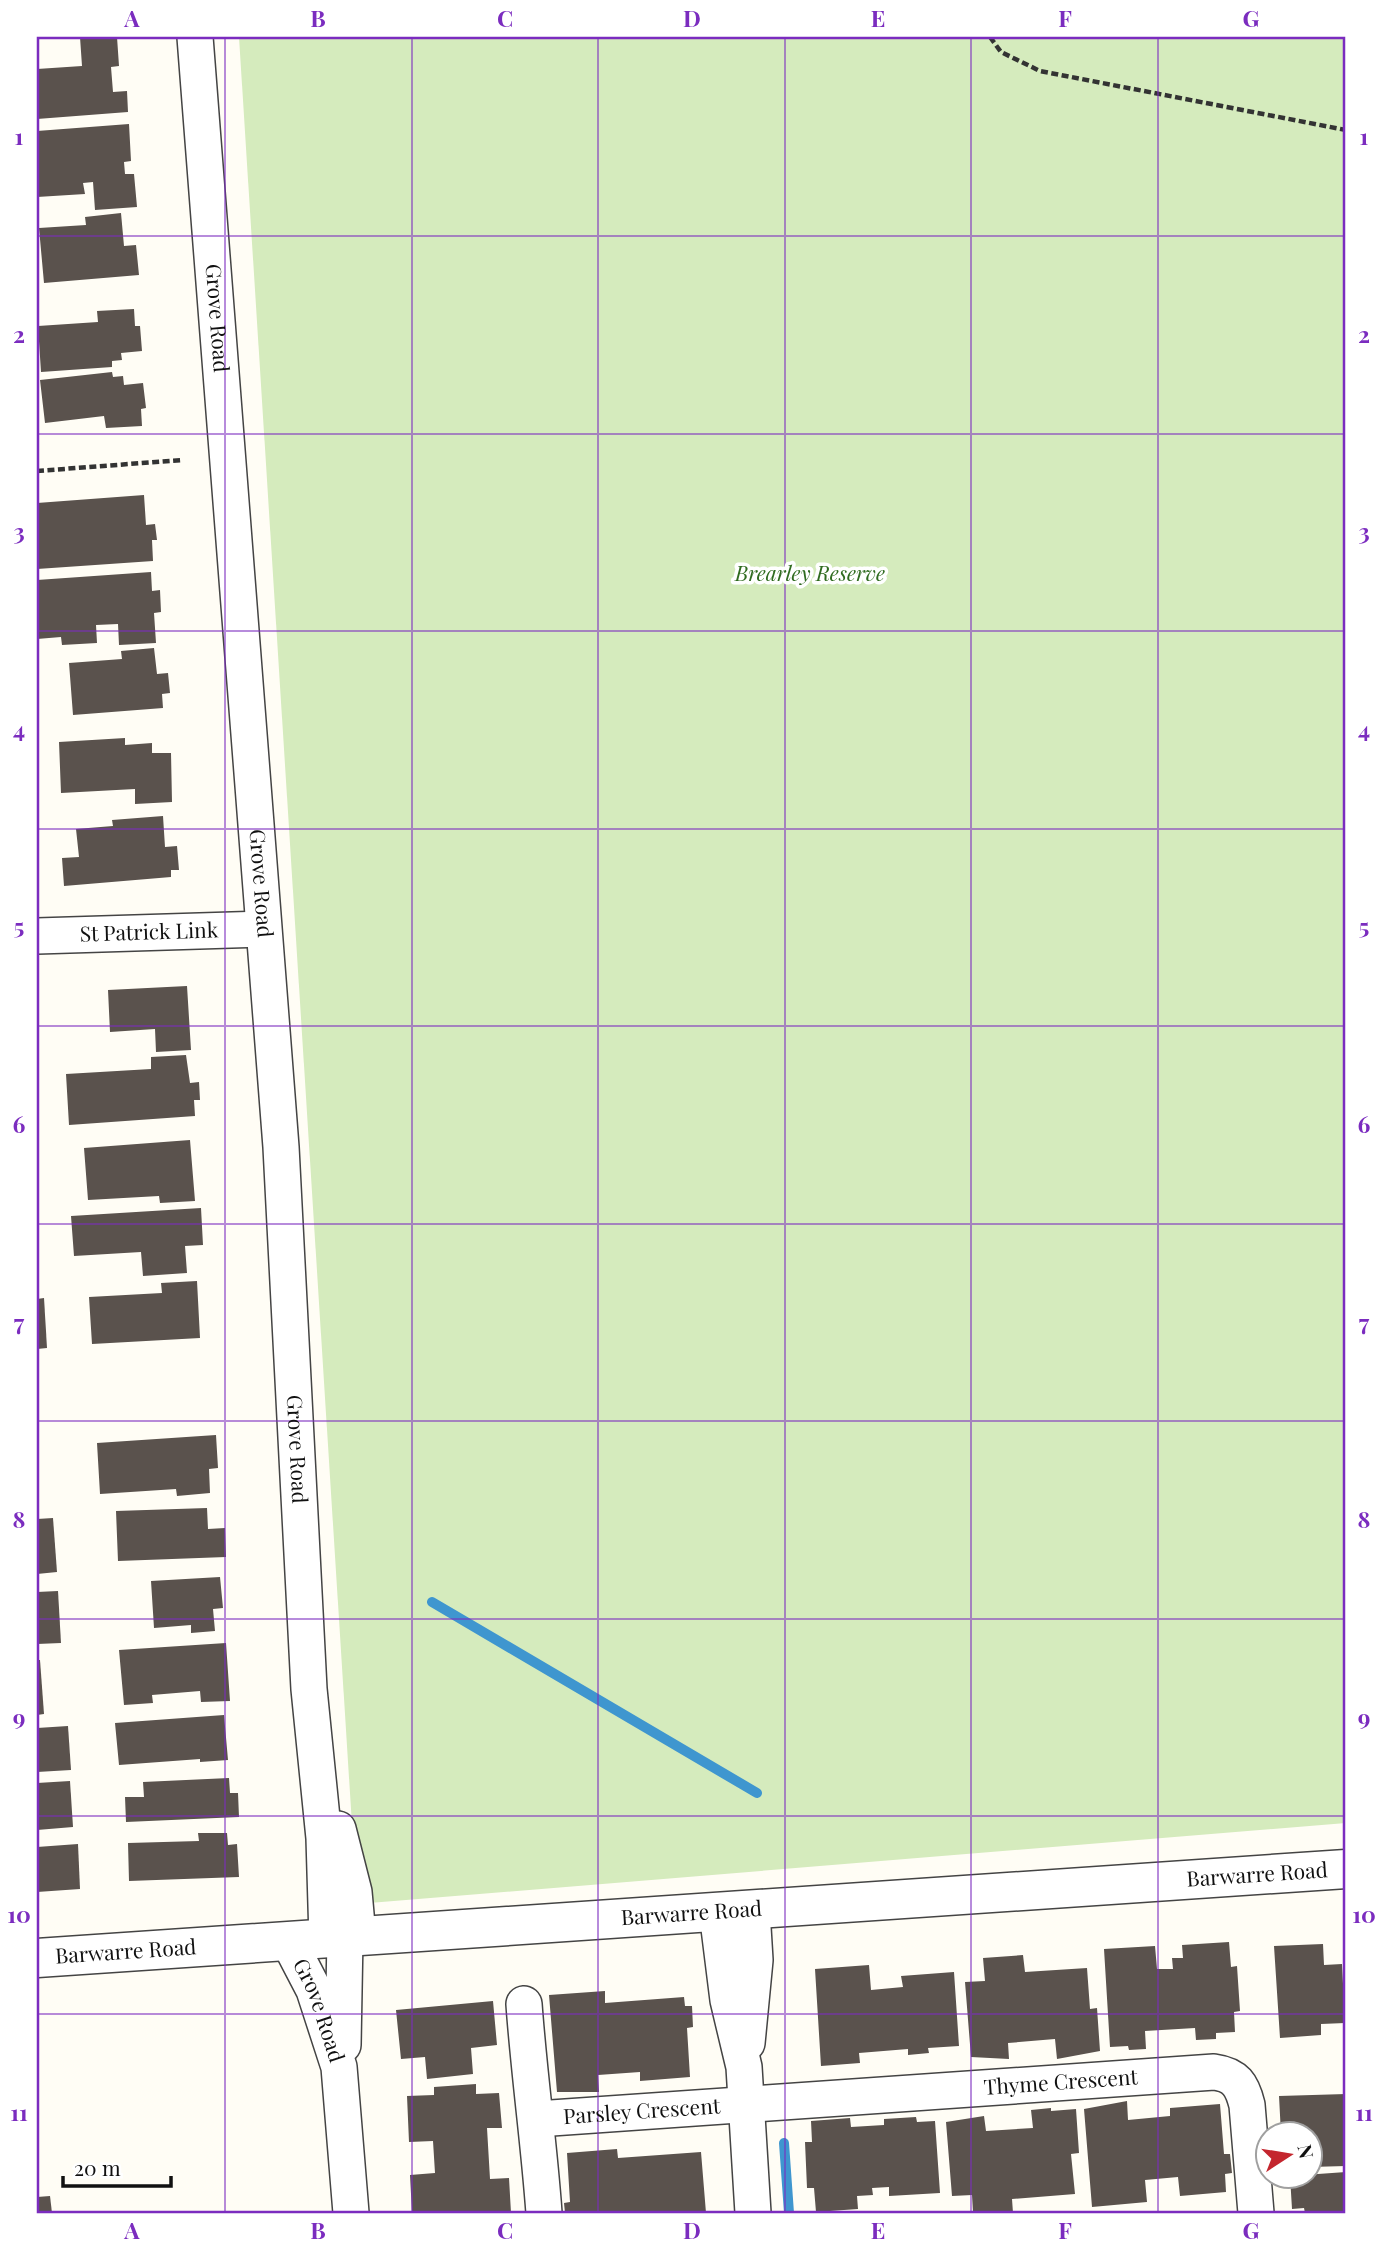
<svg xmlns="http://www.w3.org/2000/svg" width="1383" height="2250" font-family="'Playfair Display',serif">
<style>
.green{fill:#d5ebbd}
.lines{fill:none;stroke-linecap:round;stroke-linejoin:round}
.stream{stroke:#3f96cf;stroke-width:10}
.building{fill:#5a524d}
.minor-casing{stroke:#444;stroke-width:38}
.tertiary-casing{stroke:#444;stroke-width:41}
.path{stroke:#333;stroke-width:4.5;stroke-dasharray:7 3.5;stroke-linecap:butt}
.minor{stroke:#fff;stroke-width:35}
.tertiary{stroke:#fff;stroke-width:38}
.grid{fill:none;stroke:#7b2cbf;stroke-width:2;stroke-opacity:0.55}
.labels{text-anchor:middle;stroke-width:7;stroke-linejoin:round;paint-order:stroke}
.street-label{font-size:21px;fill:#111;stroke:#fff}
.park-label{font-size:21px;font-style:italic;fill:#2f6b1f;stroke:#fff}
.neatline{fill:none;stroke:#7b2cbf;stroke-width:2.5}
.grid-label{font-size:23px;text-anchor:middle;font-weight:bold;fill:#7b2cbf}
</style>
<rect width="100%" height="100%" fill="#fffdf5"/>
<path class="green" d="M 239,37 L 1346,37 L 1346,1823 L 357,1904 Z"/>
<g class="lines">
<g class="stream">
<path d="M 432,1602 L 757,1793"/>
<path d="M 784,2143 L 789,2213"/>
</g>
</g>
<g class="building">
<path d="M 80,37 L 117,37 L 119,66 L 111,67 L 113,92 L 127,91 L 128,112 L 37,119 L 37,69 L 82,66 Z"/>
<path d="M 129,124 L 131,161 L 124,162 L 125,174 L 134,174 L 137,207 L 95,210 L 93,182 L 83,183 L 85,194 L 37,197 L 37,131 Z"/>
<path d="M 121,213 L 124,246 L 136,245 L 139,275 L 44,283 L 39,228 L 86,225 L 85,217 Z"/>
<path d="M 134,309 L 135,326 L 140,326 L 142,351 L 121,353 L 122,360 L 112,361 L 112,367 L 41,372 L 38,326 L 98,322 L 97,311 Z"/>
<path d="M 112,372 L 113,377 L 123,376 L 124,385 L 143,383 L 146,408 L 141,409 L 142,426 L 106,428 L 104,416 L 45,423 L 40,380 Z"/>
<path d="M 144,495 L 146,525 L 155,524 L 157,540 L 152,540 L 153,561 L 37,569 L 37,503 Z"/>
<path d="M 151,572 L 152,591 L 160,590 L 161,612 L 154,613 L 156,643 L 119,645 L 118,624 L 96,625 L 97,643 L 62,645 L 61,637 L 37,639 L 37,580 Z"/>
<path d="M 154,648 L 157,674 L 168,673 L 170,693 L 162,694 L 163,708 L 73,715 L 69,663 L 122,659 L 121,651 Z"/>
<path d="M 125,738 L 125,745 L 152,743 L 152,753 L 171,753 L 172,802 L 135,804 L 135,789 L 61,793 L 59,742 Z"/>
<path d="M 163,816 L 165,847 L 177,846 L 179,870 L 171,870 L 171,877 L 64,886 L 62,858 L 79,857 L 76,829 L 113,826 L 112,820 Z"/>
<path d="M 187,986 L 191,1050 L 156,1052 L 155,1029 L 110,1032 L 108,990 Z"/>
<path d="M 186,1055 L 190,1083 L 199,1082 L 200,1100 L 194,1100 L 195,1116 L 69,1125 L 66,1074 L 151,1069 L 151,1057 Z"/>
<path d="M 190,1140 L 195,1201 L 160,1203 L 159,1196 L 88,1200 L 84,1148 Z"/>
<path d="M 201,1208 L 203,1245 L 185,1246 L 187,1273 L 143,1276 L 141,1252 L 74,1256 L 71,1216 Z"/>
<path d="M 197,1281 L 200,1338 L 92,1344 L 89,1297 L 162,1293 L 161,1283 Z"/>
<path d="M 44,1298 L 47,1348 L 37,1349 L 37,1299 Z"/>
<path d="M 216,1435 L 218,1468 L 209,1469 L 210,1493 L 177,1496 L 176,1489 L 100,1494 L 97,1443 Z"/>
<path d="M 207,1508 L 208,1529 L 225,1528 L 226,1557 L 118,1561 L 116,1511 Z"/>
<path d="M 53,1518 L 57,1572 L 37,1574 L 37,1519 Z"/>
<path d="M 220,1577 L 223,1608 L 213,1609 L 215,1631 L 191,1633 L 191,1625 L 154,1628 L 151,1581 Z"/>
<path d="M 58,1591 L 61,1643 L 37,1644 L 37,1592 Z"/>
<path d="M 226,1643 L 230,1701 L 201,1702 L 200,1691 L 152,1695 L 153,1703 L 124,1705 L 119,1650 Z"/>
<path d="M 37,1660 L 40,1660 L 44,1714 L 37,1715 Z"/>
<path d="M 224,1715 L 228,1760 L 200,1762 L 200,1759 L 119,1765 L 115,1723 Z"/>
<path d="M 68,1726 L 71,1770 L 37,1772 L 37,1728 Z"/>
<path d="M 229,1778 L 230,1793 L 238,1793 L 239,1817 L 126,1822 L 125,1797 L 144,1797 L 143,1782 Z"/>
<path d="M 70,1781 L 73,1827 L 37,1830 L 37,1783 Z"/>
<path d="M 198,1833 L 227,1833 L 228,1845 L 237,1844 L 239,1877 L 129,1881 L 128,1843 L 199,1841 Z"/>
<path d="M 78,1844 L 80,1889 L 37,1892 L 37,1847 Z"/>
<path d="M 1229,1942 L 1231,1967 L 1237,1966 L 1240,2011 L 1234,2012 L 1235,2032 L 1216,2033 L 1216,2039 L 1196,2040 L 1195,2028 L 1145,2031 L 1146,2049 L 1129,2050 L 1128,2046 L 1110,2047 L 1104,1949 L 1155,1946 L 1157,1969 L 1173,1969 L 1172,1958 L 1183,1958 L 1182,1945 Z"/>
<path d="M 1323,1944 L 1324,1965 L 1342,1964 L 1345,2023 L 1321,2024 L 1321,2035 L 1280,2038 L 1274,1946 Z"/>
<path d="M 1023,1955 L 1025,1972 L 1087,1968 L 1090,2009 L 1097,2008 L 1100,2051 L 1057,2059 L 1055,2039 L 1008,2043 L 1009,2059 L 971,2057 L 965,1982 L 985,1981 L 983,1958 Z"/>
<path d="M 869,1965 L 871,1990 L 903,1987 L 901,1976 L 954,1972 L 959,2046 L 928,2048 L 929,2053 L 908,2055 L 908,2049 L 859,2053 L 860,2063 L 821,2066 L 815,1969 Z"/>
<path d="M 605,1991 L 605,2003 L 684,1997 L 685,2006 L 692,2006 L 693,2027 L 687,2028 L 690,2077 L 640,2081 L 640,2072 L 598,2075 L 599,2092 L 557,2092 L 549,1995 Z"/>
<path d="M 493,2001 L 497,2045 L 471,2048 L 473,2074 L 427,2079 L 425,2057 L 401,2059 L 396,2010 Z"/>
<path d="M 476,2084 L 476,2094 L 499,2093 L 502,2128 L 487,2128 L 490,2179 L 509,2178 L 511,2213 L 412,2213 L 410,2175 L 435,2173 L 433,2141 L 409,2142 L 407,2096 L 434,2095 L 434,2087 Z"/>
<path d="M 1346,2094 L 1346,2166 L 1310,2167 L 1310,2134 L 1281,2134 L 1279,2096 Z"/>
<path d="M 1127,2101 L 1128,2120 L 1170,2116 L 1170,2108 L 1220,2104 L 1224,2154 L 1230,2154 L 1232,2173 L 1225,2174 L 1226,2192 L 1180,2196 L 1178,2177 L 1145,2180 L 1147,2202 L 1092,2207 L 1084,2109 Z"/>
<path d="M 1051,2108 L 1051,2111 L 1076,2109 L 1079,2153 L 1071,2154 L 1075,2194 L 1012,2199 L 1013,2213 L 973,2213 L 972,2195 L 952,2196 L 946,2122 L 984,2116 L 986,2131 L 1033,2128 L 1031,2110 Z"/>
<path d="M 916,2117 L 917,2122 L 935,2121 L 940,2193 L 889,2196 L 889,2187 L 872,2188 L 873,2195 L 857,2196 L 858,2209 L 816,2212 L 814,2188 L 807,2188 L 805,2142 L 812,2142 L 811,2121 L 850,2118 L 851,2127 L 884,2125 L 884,2119 Z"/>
<path d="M 617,2149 L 618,2158 L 701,2152 L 706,2213 L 565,2213 L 564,2203 L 570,2202 L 567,2153 Z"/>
<path d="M 1346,2172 L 1346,2213 L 1305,2213 L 1304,2208 L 1292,2209 L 1290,2176 Z"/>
<path d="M 50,2196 L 52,2213 L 37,2213 L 37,2197 Z"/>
</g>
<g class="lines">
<g class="minor-casing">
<g id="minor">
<path id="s1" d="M 195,37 L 281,1147 L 309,1689 L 324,1838 L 327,1939"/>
<path id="s2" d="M 37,936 L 263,929"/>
<path d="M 338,1829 L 354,1892 L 358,1936"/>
<path d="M 717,1912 L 728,2000 L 744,2067 L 753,2213"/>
<path id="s3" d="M 289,1942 L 314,1990 L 339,2067 L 351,2213"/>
<path d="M 524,2004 C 529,2074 539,2143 544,2213"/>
<path d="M 747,2043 L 755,1960 L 752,1911"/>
<path d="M 343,2045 L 345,1937"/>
<path id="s4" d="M 537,2119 L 1214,2072 C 1236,2075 1242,2085 1247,2105 L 1256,2213"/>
</g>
</g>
<g class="tertiary-casing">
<g id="tertiary">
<path id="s5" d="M 37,1958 L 1346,1869"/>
</g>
</g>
<g class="path">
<path d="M 990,37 L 1001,52 L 1040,71 L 1346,130"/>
<path d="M 37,471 L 182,460"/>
</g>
<use href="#minor" class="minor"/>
<use href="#tertiary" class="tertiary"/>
</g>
<path class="grid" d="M 225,37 L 225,2213M 412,37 L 412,2213M 598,37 L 598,2213M 785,37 L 785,2213M 971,37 L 971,2213M 1158,37 L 1158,2213M 37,236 L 1346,236M 37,434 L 1346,434M 37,631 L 1346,631M 37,829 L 1346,829M 37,1026 L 1346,1026M 37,1224 L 1346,1224M 37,1421 L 1346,1421M 37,1619 L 1346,1619M 37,1816 L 1346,1816M 37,2014 L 1346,2014"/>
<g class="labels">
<g class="street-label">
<text dy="7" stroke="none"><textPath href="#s1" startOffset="282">Grove Road</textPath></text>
<text dy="7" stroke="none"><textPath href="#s1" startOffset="849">Grove Road</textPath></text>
<text dy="7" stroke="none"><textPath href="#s2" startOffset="112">St Patrick Link</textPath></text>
<text dy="7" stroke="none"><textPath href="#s1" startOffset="1416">Grove Road</textPath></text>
<text dy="7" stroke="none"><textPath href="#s5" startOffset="1223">Barwarre Road</textPath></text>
<text dy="7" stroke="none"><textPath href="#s5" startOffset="656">Barwarre Road</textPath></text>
<text dy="7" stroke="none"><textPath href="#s5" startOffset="89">Barwarre Road</textPath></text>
<text dy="7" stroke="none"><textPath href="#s3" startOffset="75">Grove Road</textPath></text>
<text dy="7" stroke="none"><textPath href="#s4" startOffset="525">Thyme Crescent</textPath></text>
<text dy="7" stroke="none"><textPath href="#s4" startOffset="105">Parsley Crescent</textPath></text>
</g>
<g class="park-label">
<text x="810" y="581">Brearley Reserve</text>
</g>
</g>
<rect width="1383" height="2250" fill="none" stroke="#ffffff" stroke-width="77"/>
<g transform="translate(1289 2155) rotate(78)"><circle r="33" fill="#ffffff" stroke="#a0a0a0" stroke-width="2"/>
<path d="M0-5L12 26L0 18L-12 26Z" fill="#c4262e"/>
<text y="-10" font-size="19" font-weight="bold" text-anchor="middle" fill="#111111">N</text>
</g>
<path d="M63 2176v10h108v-10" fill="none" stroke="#111111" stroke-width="3.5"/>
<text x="74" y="2176" font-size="21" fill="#111111" stroke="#ffffff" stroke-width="5" paint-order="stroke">20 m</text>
<rect x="38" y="38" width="1306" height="2174" class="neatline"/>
<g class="grid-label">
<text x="132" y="27">A</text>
<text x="318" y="27">B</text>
<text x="505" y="27">C</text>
<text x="692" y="27">D</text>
<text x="878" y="27">E</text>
<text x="1065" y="27">F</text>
<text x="1251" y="27">G</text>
<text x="19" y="145">1</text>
<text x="1364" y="145">1</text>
<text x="19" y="343">2</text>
<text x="1364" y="343">2</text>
<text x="19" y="540">3</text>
<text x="1364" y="540">3</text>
<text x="19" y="738">4</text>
<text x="1364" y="738">4</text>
<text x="19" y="935">5</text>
<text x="1364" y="935">5</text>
<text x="19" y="1133">6</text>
<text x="1364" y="1133">6</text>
<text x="19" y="1331">7</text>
<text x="1364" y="1331">7</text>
<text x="19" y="1528">8</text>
<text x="1364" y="1528">8</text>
<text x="19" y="1726">9</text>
<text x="1364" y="1726">9</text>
<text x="19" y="1923">10</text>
<text x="1364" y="1923">10</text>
<text x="19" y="2121">11</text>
<text x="1364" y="2121">11</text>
<text x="132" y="2239">A</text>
<text x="318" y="2239">B</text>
<text x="505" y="2239">C</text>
<text x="692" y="2239">D</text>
<text x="878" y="2239">E</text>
<text x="1065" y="2239">F</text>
<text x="1251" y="2239">G</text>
</g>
</svg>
